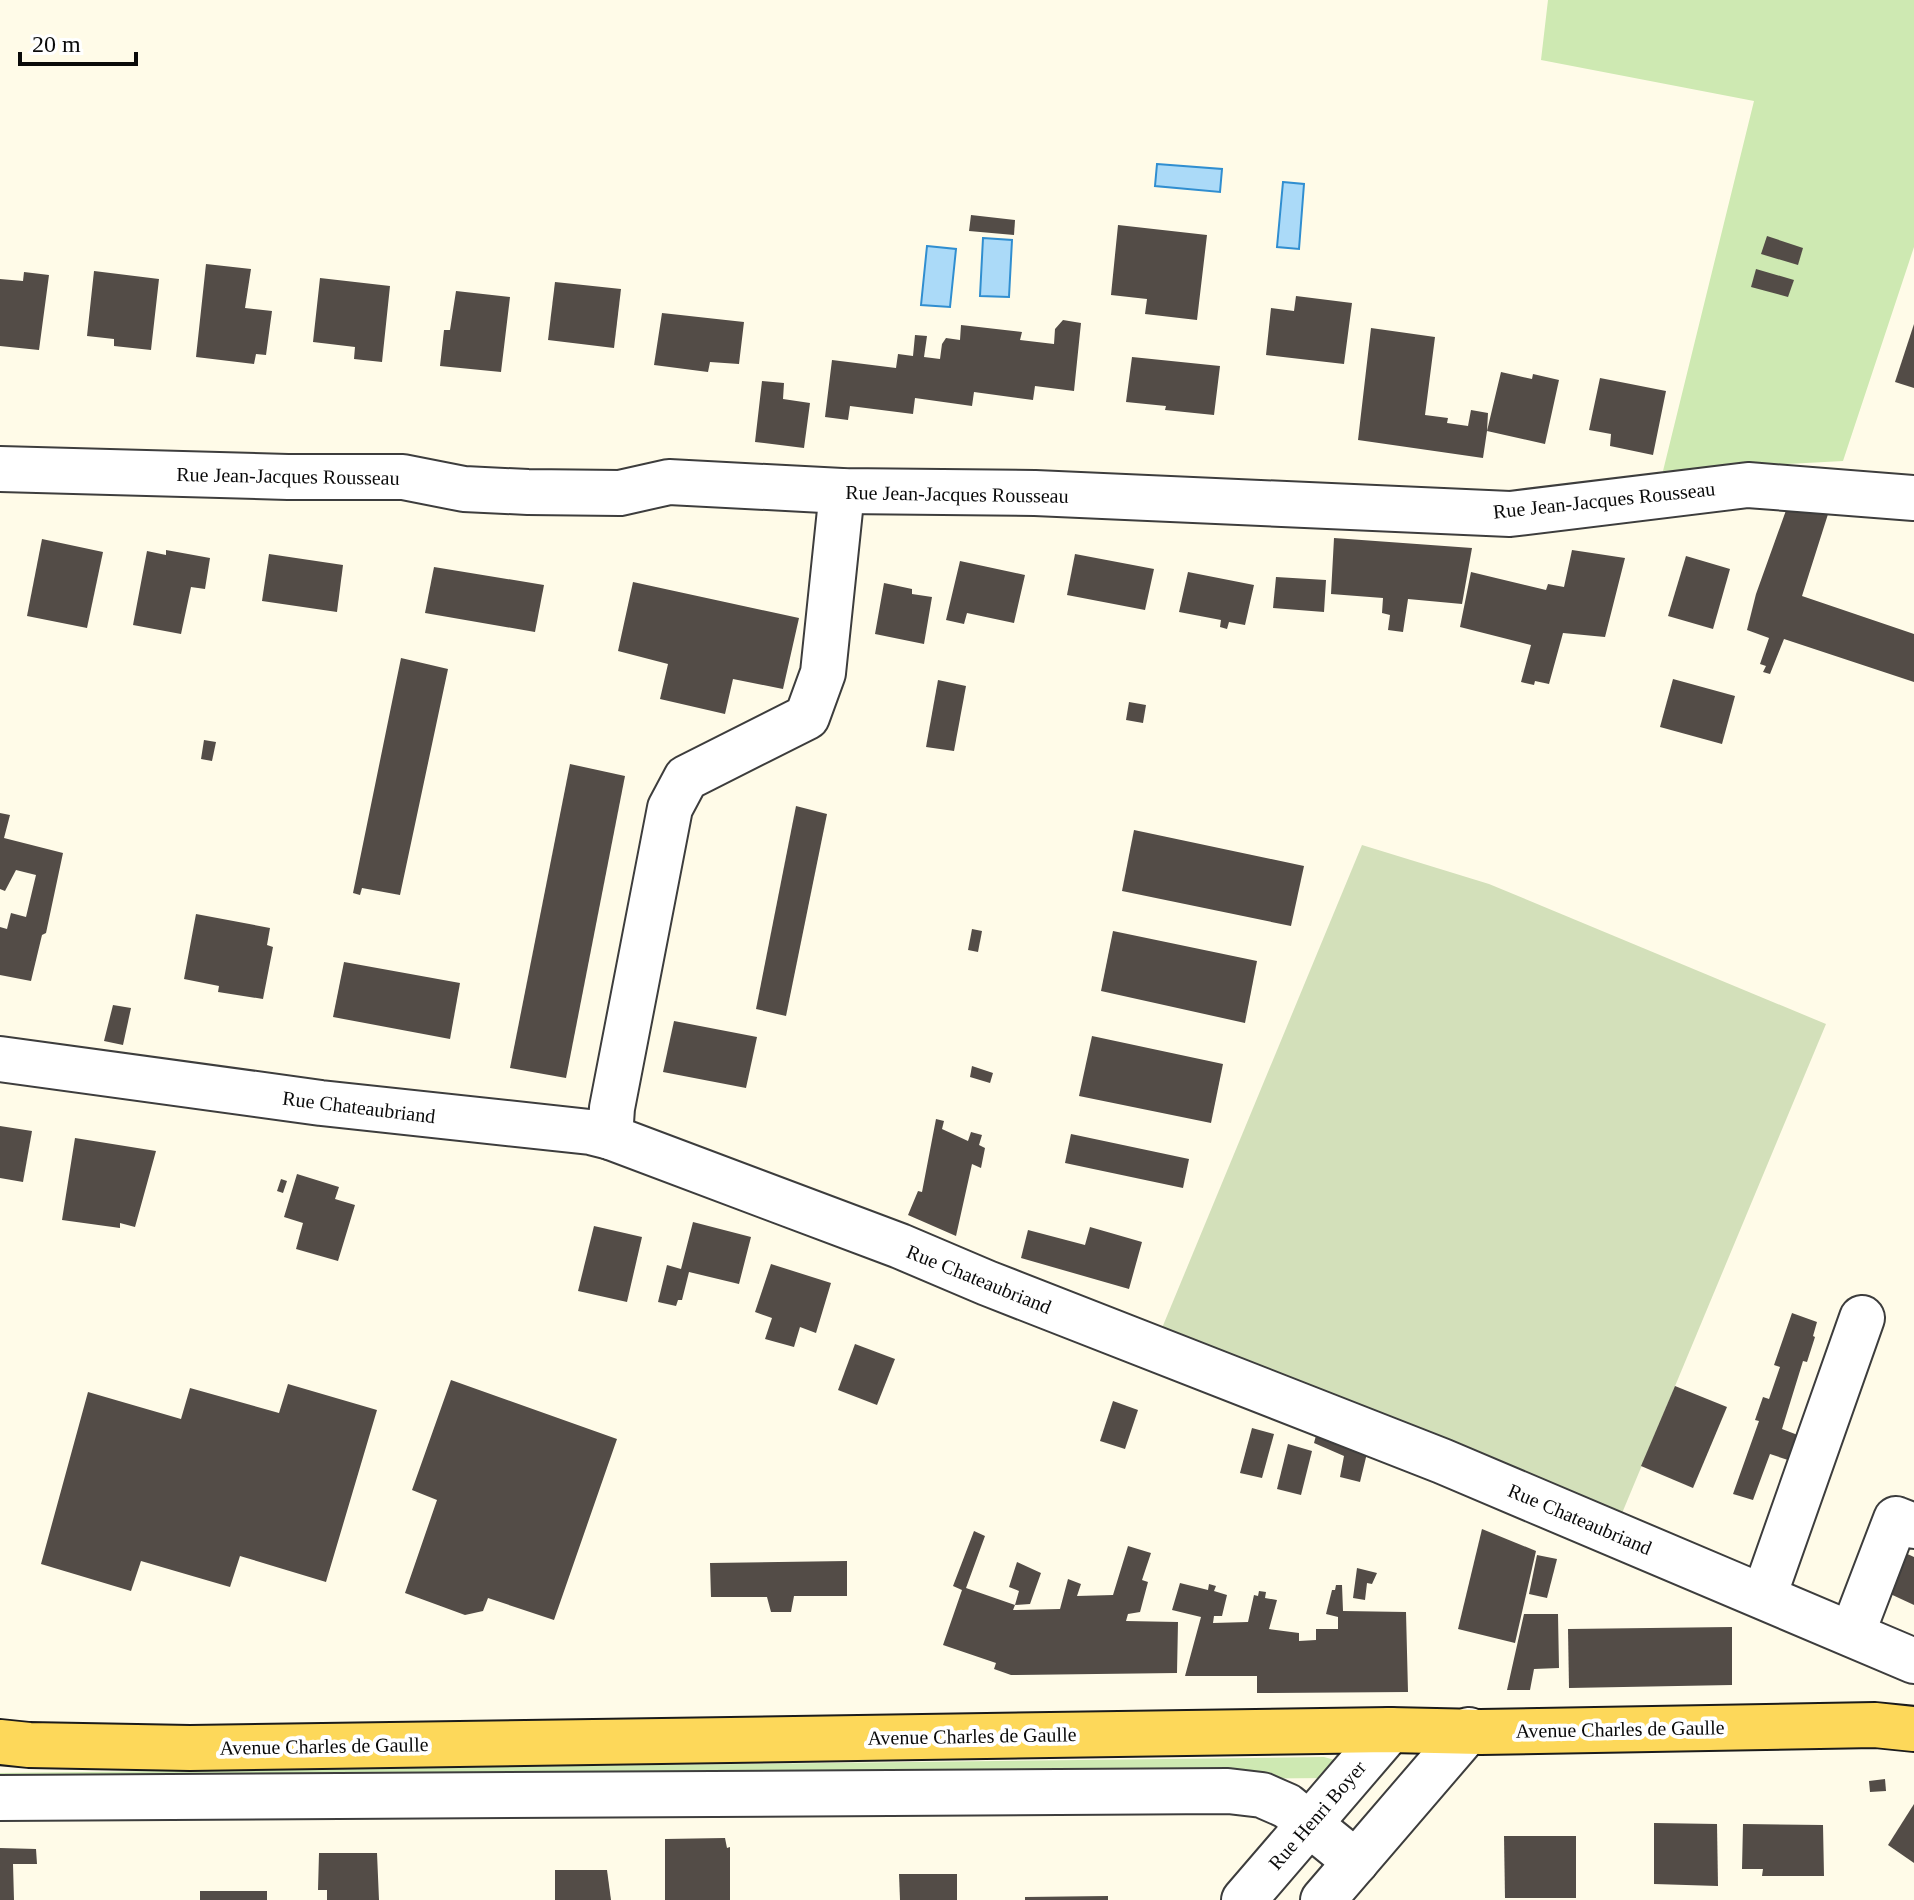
<svg xmlns="http://www.w3.org/2000/svg" width="1914" height="1900" font-family="'Times New Roman',serif">
<style>
.green{fill:#cee9b2}
.cemetery{fill:#d3e0ba}
.water{fill:#abdaf8;stroke:#308ed0;stroke-width:2}
.building{fill:#534c47}
.lines{fill:none;stroke-linecap:round;stroke-linejoin:round}
.minor-casing{stroke:#3d3d3d;stroke-width:48}
.major-casing{stroke:#1b1b1b;stroke-width:48}
.minor{stroke:#fff;stroke-width:44}
.major{stroke:#fdd85a;stroke-width:44}
.labels{text-anchor:middle;stroke-width:8;stroke-linejoin:round;paint-order:stroke}
.street-label{font-size:20px;fill:#0a0a0a;stroke:#fff}
</style>
<rect width="100%" height="100%" fill="#fffbe8"/>
<g class="green">
<path d="M 1548,0 L 1914,0 L 1914,247 L 1843,461 L 1663,471 L 1754,101 L 1541,60 Z"/>
<path d="M 1324,1757 L 1335,1760 L 1329,1778 L 0,1788 L 0,1773 Z"/>
</g>
<path class="cemetery" d="M 1362,845 L 1489,884 L 1826,1024 L 1620,1518 L 1162,1328 Z"/>
<g class="water">
<path d="M 1157,164 L 1222,169 L 1220,192 L 1155,186 Z"/>
<path d="M 1283,182 L 1304,184 L 1299,249 L 1277,247 Z"/>
<path d="M 983,238 L 1012,240 L 1009,297 L 980,296 Z"/>
<path d="M 927,246 L 956,249 L 950,307 L 921,305 Z"/>
</g>
<g class="building">
<path d="M 971,215 L 1015,220 L 1014,235 L 969,231 Z"/>
<path d="M 1118,225 L 1207,235 L 1197,320 L 1145,314 L 1147,299 L 1111,295 Z"/>
<path d="M 1767,236 L 1803,248 L 1798,265 L 1761,254 Z"/>
<path d="M 206,264 L 251,269 L 245,308 L 272,311 L 266,355 L 256,354 L 254,364 L 196,357 Z"/>
<path d="M 1756,269 L 1794,280 L 1788,297 L 1751,287 Z"/>
<path d="M 94,271 L 159,279 L 151,350 L 114,346 L 114,339 L 87,336 Z"/>
<path d="M 24,272 L 49,275 L 39,350 L 0,346 L 0,279 L 23,281 Z"/>
<path d="M 320,278 L 390,286 L 382,362 L 354,359 L 355,347 L 313,342 Z"/>
<path d="M 555,282 L 621,289 L 614,348 L 548,340 Z"/>
<path d="M 456,291 L 510,297 L 501,372 L 440,366 L 444,330 L 450,330 Z"/>
<path d="M 1296,296 L 1352,303 L 1344,364 L 1266,355 L 1271,308 L 1294,311 Z"/>
<path d="M 662,313 L 744,322 L 739,364 L 710,362 L 708,372 L 654,365 Z"/>
<path d="M 1063,320 L 1081,323 L 1074,391 L 1035,386 L 1033,400 L 974,392 L 972,406 L 915,398 L 913,414 L 850,406 L 848,420 L 825,417 L 832,360 L 896,368 L 898,354 L 913,356 L 915,335 L 927,336 L 924,357 L 940,359 L 942,344 L 946,338 L 960,340 L 961,325 L 1022,332 L 1020,340 L 1054,344 L 1055,329 Z"/>
<path d="M 1914,324 L 1914,388 L 1895,382 Z"/>
<path d="M 1371,328 L 1435,337 L 1425,415 L 1448,418 L 1447,423 L 1468,426 L 1471,410 L 1488,413 L 1487,431 L 1501,372 L 1532,379 L 1533,374 L 1559,380 L 1545,444 L 1487,431 L 1483,458 L 1358,440 Z"/>
<path d="M 1132,357 L 1220,366 L 1214,415 L 1165,410 L 1166,406 L 1126,402 Z"/>
<path d="M 1600,378 L 1666,391 L 1653,455 L 1610,446 L 1611,434 L 1589,430 Z"/>
<path d="M 762,381 L 784,383 L 783,399 L 810,403 L 804,448 L 755,442 Z"/>
<path d="M 1789,502 L 1829,511 L 1802,596 L 1914,634 L 1914,682 L 1784,639 L 1770,674 L 1763,672 L 1766,666 L 1760,664 L 1769,638 L 1747,630 L 1756,594 Z"/>
<path d="M 1334,538 L 1472,548 L 1462,604 L 1408,599 L 1403,632 L 1388,630 L 1390,615 L 1382,613 L 1383,598 L 1331,594 Z"/>
<path d="M 42,539 L 103,552 L 87,628 L 27,616 Z"/>
<path d="M 166,550 L 210,558 L 205,589 L 191,587 L 181,634 L 133,625 L 147,551 L 166,555 Z"/>
<path d="M 1572,550 L 1625,558 L 1605,637 L 1563,633 L 1549,684 L 1535,681 L 1534,685 L 1521,682 L 1531,645 L 1460,627 L 1471,572 L 1546,590 L 1548,584 L 1564,587 Z"/>
<path d="M 269,554 L 343,565 L 337,612 L 262,601 Z"/>
<path d="M 1075,554 L 1154,569 L 1145,610 L 1067,595 Z"/>
<path d="M 1686,556 L 1730,569 L 1713,629 L 1668,616 Z"/>
<path d="M 960,561 L 1025,575 L 1014,623 L 967,613 L 964,624 L 946,620 Z"/>
<path d="M 434,567 L 544,585 L 535,632 L 425,613 Z"/>
<path d="M 1188,572 L 1254,585 L 1245,625 L 1229,622 L 1227,629 L 1220,627 L 1221,620 L 1179,612 Z"/>
<path d="M 1276,577 L 1326,580 L 1324,612 L 1273,608 Z"/>
<path d="M 633,582 L 799,618 L 783,689 L 733,679 L 725,714 L 660,699 L 668,664 L 618,651 Z"/>
<path d="M 884,583 L 912,589 L 912,594 L 932,597 L 924,644 L 875,634 Z"/>
<path d="M 401,658 L 448,669 L 400,895 L 362,888 L 360,895 L 353,893 Z"/>
<path d="M 1673,679 L 1735,696 L 1722,744 L 1660,727 Z"/>
<path d="M 938,680 L 966,686 L 954,751 L 926,747 Z"/>
<path d="M 1129,702 L 1146,705 L 1143,723 L 1126,720 Z"/>
<path d="M 204,740 L 216,742 L 212,761 L 201,759 Z"/>
<path d="M 570,764 L 625,776 L 566,1078 L 510,1068 Z"/>
<path d="M 796,806 L 827,814 L 786,1016 L 756,1009 Z"/>
<path d="M 0,813 L 10,815 L 4,838 L 63,853 L 46,933 L 42,935 L 31,981 L 0,975 L 0,927 L 7,929 L 11,913 L 26,917 L 36,875 L 16,870 L 5,891 L 0,889 Z"/>
<path d="M 1134,830 L 1304,866 L 1291,926 L 1122,891 Z"/>
<path d="M 196,914 L 270,928 L 267,945 L 273,947 L 263,999 L 218,992 L 219,986 L 184,979 Z"/>
<path d="M 972,929 L 982,931 L 978,952 L 968,950 Z"/>
<path d="M 1113,931 L 1257,961 L 1245,1023 L 1101,991 Z"/>
<path d="M 344,962 L 460,983 L 450,1039 L 333,1017 Z"/>
<path d="M 113,1005 L 131,1008 L 123,1045 L 104,1041 Z"/>
<path d="M 674,1021 L 757,1037 L 746,1088 L 663,1072 Z"/>
<path d="M 1092,1036 L 1223,1064 L 1211,1123 L 1079,1096 Z"/>
<path d="M 972,1066 L 993,1073 L 990,1083 L 970,1077 Z"/>
<path d="M 936,1119 L 944,1121 L 942,1129 L 968,1141 L 971,1132 L 982,1135 L 979,1145 L 985,1148 L 981,1168 L 972,1164 L 956,1236 L 908,1215 L 918,1191 L 922,1192 Z"/>
<path d="M 0,1126 L 32,1131 L 23,1182 L 0,1178 Z"/>
<path d="M 1071,1134 L 1189,1159 L 1183,1188 L 1065,1163 Z"/>
<path d="M 75,1138 L 156,1151 L 135,1227 L 120,1223 L 120,1228 L 62,1220 Z"/>
<path d="M 297,1174 L 339,1187 L 335,1199 L 355,1205 L 338,1261 L 296,1249 L 303,1223 L 284,1217 Z"/>
<path d="M 281,1179 L 287,1181 L 283,1193 L 277,1191 Z"/>
<path d="M 693,1222 L 751,1237 L 739,1284 L 689,1272 L 682,1300 L 678,1300 L 676,1306 L 658,1302 L 667,1265 L 681,1269 Z"/>
<path d="M 594,1226 L 642,1237 L 627,1302 L 578,1291 Z"/>
<path d="M 1090,1227 L 1142,1242 L 1129,1289 L 1021,1258 L 1028,1230 L 1085,1245 Z"/>
<path d="M 771,1264 L 831,1283 L 816,1333 L 800,1327 L 794,1347 L 765,1339 L 772,1318 L 755,1312 Z"/>
<path d="M 1792,1313 L 1817,1322 L 1813,1336 L 1815,1337 L 1807,1362 L 1803,1361 L 1782,1429 L 1803,1437 L 1794,1462 L 1770,1454 L 1753,1500 L 1733,1494 L 1759,1421 L 1755,1420 L 1763,1397 L 1769,1399 L 1780,1367 L 1774,1365 Z"/>
<path d="M 855,1344 L 895,1359 L 877,1405 L 838,1390 Z"/>
<path d="M 451,1380 L 617,1439 L 554,1620 L 488,1598 L 483,1611 L 465,1615 L 405,1593 L 437,1500 L 412,1490 Z"/>
<path d="M 288,1384 L 377,1410 L 326,1582 L 240,1556 L 230,1587 L 141,1561 L 131,1591 L 41,1564 L 88,1392 L 181,1419 L 190,1388 L 279,1413 Z"/>
<path d="M 1675,1386 L 1727,1407 L 1693,1488 L 1641,1466 Z"/>
<path d="M 1113,1401 L 1138,1410 L 1125,1449 L 1100,1441 Z"/>
<path d="M 1252,1428 L 1274,1434 L 1262,1478 L 1240,1473 Z"/>
<path d="M 1318,1428 L 1368,1449 L 1360,1482 L 1340,1477 L 1344,1456 L 1314,1443 Z"/>
<path d="M 1288,1444 L 1312,1451 L 1301,1495 L 1277,1489 Z"/>
<path d="M 1482,1529 L 1536,1551 L 1515,1643 L 1458,1629 Z"/>
<path d="M 974,1531 L 985,1536 L 966,1588 L 1015,1605 L 1019,1591 L 1009,1587 L 1017,1562 L 1041,1573 L 1030,1604 L 1015,1605 L 1013,1610 L 1060,1609 L 1068,1579 L 1081,1584 L 1077,1596 L 1113,1595 L 1128,1546 L 1151,1553 L 1142,1580 L 1148,1582 L 1140,1612 L 1128,1614 L 1126,1621 L 1178,1622 L 1177,1673 L 1011,1675 L 994,1669 L 996,1663 L 943,1645 L 962,1590 L 953,1586 Z"/>
<path d="M 1903,1552 L 1914,1557 L 1914,1605 L 1886,1592 Z"/>
<path d="M 1537,1555 L 1557,1559 L 1547,1598 L 1529,1594 Z"/>
<path d="M 847,1561 L 847,1596 L 794,1596 L 791,1612 L 771,1612 L 767,1597 L 711,1597 L 710,1563 Z"/>
<path d="M 1357,1568 L 1377,1573 L 1372,1584 L 1367,1583 L 1365,1600 L 1353,1598 Z"/>
<path d="M 1180,1583 L 1208,1590 L 1209,1584 L 1216,1586 L 1214,1591 L 1227,1595 L 1222,1616 L 1214,1616 L 1213,1623 L 1248,1622 L 1254,1595 L 1258,1596 L 1259,1591 L 1266,1592 L 1265,1598 L 1277,1600 L 1269,1629 L 1299,1633 L 1299,1641 L 1316,1640 L 1316,1629 L 1338,1629 L 1338,1617 L 1326,1614 L 1332,1590 L 1335,1590 L 1336,1585 L 1342,1585 L 1343,1611 L 1406,1612 L 1408,1692 L 1257,1693 L 1257,1676 L 1185,1676 L 1201,1617 L 1172,1610 Z"/>
<path d="M 1524,1614 L 1558,1614 L 1559,1668 L 1534,1669 L 1530,1690 L 1507,1690 Z"/>
<path d="M 1732,1627 L 1732,1685 L 1569,1688 L 1568,1629 Z"/>
<path d="M 1885,1779 L 1886,1791 L 1870,1792 L 1869,1781 Z"/>
<path d="M 1914,1804 L 1914,1863 L 1888,1845 Z"/>
<path d="M 1654,1823 L 1717,1824 L 1718,1886 L 1654,1884 Z"/>
<path d="M 1743,1824 L 1823,1825 L 1824,1876 L 1762,1876 L 1763,1869 L 1742,1869 Z"/>
<path d="M 1504,1836 L 1576,1836 L 1576,1898 L 1505,1898 Z"/>
<path d="M 725,1838 L 727,1848 L 730,1847 L 730,1900 L 665,1900 L 665,1839 Z"/>
<path d="M 0,1848 L 36,1849 L 37,1864 L 13,1864 L 14,1900 L 0,1900 Z"/>
<path d="M 319,1853 L 377,1853 L 379,1900 L 327,1900 L 327,1890 L 318,1890 Z"/>
<path d="M 555,1870 L 607,1870 L 611,1900 L 555,1900 Z"/>
<path d="M 899,1874 L 957,1874 L 957,1900 L 900,1900 Z"/>
<rect x="200" y="1891" width="67" height="9"/>
<path d="M 1108,1896 L 1108,1900 L 1025,1900 L 1025,1897 Z"/>
</g>
<g class="lines">
<g class="minor-casing">
<g id="minor">
<path d="M 0,469 L 288,477 L 403,477 L 464,489 L 528,492 L 620,493 L 669,482 L 842,491 L 1035,493 L 1510,514 L 1748,485 L 1914,498"/>
<path d="M 0,1059 L 321,1103 L 590,1132 L 610,1137 L 900,1246 L 987,1283 L 1442,1461 L 1914,1661"/>
<path d="M 610,1137 L 612,1108 L 670,808 L 686,778 L 807,717 L 823,673 L 842,491"/>
<path d="M 1764,1596 L 1862,1318"/>
<path d="M 1852,1634 L 1896,1519 L 1914,1526"/>
<path d="M 0,1798 L 1228,1791 L 1262,1795 L 1287,1806 L 1356,1862"/>
<path d="M 1244,1900 L 1390,1730"/>
<path d="M 1323,1900 L 1469,1730"/>
</g>
</g>
<g class="major-casing">
<path id="major" d="M 0,1742 L 29,1745 L 190,1748 L 1390,1730 L 1481,1732 L 1875,1725 L 1914,1729"/>
</g>
<use href="#minor" class="minor"/>
<use href="#major" class="major"/>
</g>
<g class="labels">
<g class="street-label">
<text transform="translate(288 476) rotate(1)" y="7">Rue Jean-Jacques Rousseau</text>
<text transform="translate(957 494) rotate(1)" y="7">Rue Jean-Jacques Rousseau</text>
<text transform="translate(1604 500) rotate(-6)" y="7">Rue Jean-Jacques Rousseau</text>
<text transform="translate(359 1107) rotate(7)" y="7">Rue Chateaubriand</text>
<text transform="translate(979 1279) rotate(22)" y="7">Rue Chateaubriand</text>
<text transform="translate(1580 1519) rotate(23)" y="7">Rue Chateaubriand</text>
<text transform="translate(1620 1729) rotate(-1)" y="7">Avenue Charles de Gaulle</text>
<text transform="translate(972 1736) rotate(-1)" y="7">Avenue Charles de Gaulle</text>
<text transform="translate(324 1746) rotate(-1)" y="7">Avenue Charles de Gaulle</text>
<text transform="translate(1317 1815) rotate(-49)" y="7">Rue Henri Boyer</text>
</g>
</g>
<path d="M20 52v12h116v-12" fill="none" stroke="#0a0a0a" stroke-width="4"/>
<text x="32" y="52" font-size="24" fill="#0a0a0a" stroke="#ffffff" stroke-width="6" paint-order="stroke">20 m</text>
</svg>
